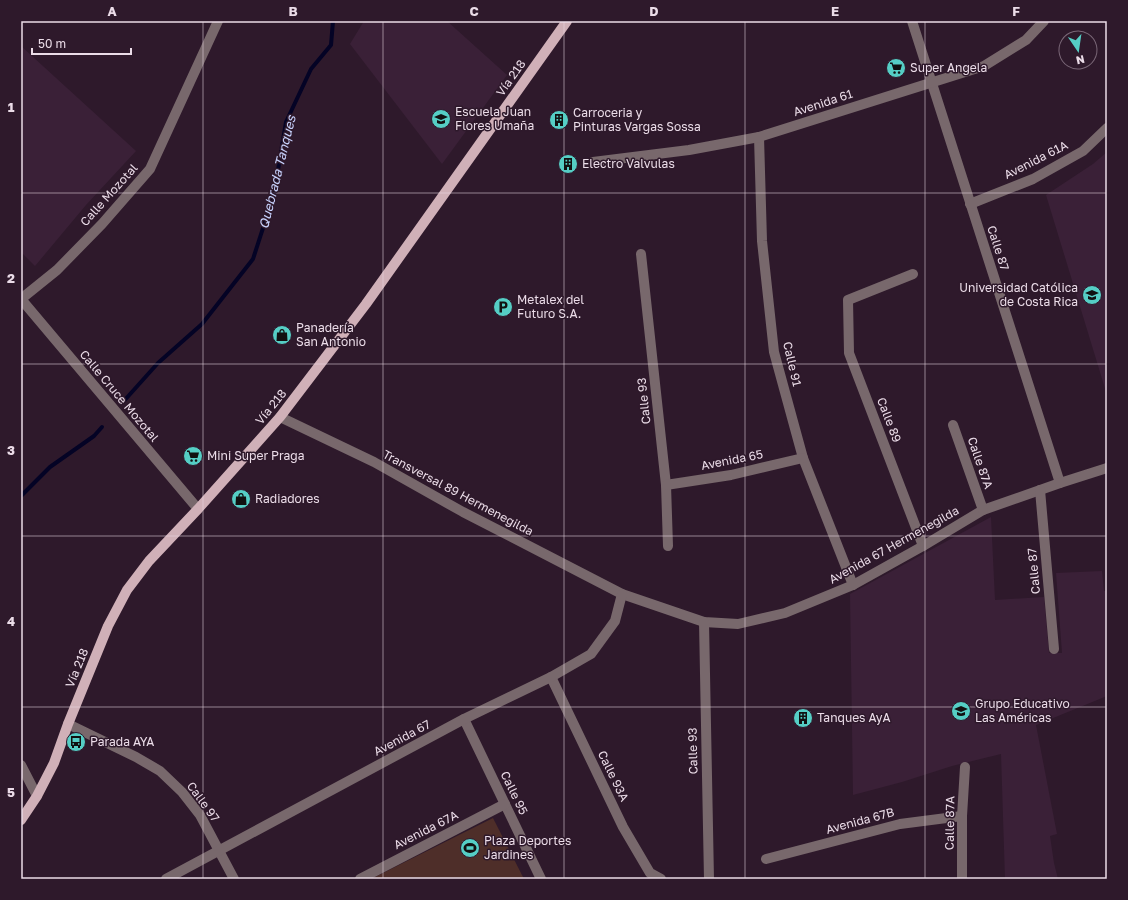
<svg xmlns="http://www.w3.org/2000/svg" width="1128" height="900" font-family="'Golos Text',sans-serif">
<style>
.built{fill:#3a2037}
.green{fill:#4e2e29}
.lines{fill:none;stroke-linecap:round;stroke-linejoin:round}
.stream{stroke:#040325;stroke-width:4}
.minor{stroke:#78686c;stroke-width:10}
.major{stroke:#d0b0b8;stroke-width:10}
.grid{fill:none;stroke:#ebdce8;stroke-width:1;stroke-opacity:0.55}
.labels{text-anchor:middle;stroke-width:3;stroke-linejoin:round;paint-order:stroke}
.poi-label{font-size:12px;fill:#ebdce8;stroke:#2e192b;text-anchor:start}
.street-label{font-size:12px;fill:#ebdce8;stroke:#2e192b}
.water-label{font-size:13px;font-style:italic;fill:#c8d2fd;stroke:#2e192b}
.neatline{fill:none;stroke:#ebdce8;stroke-width:1.5}
.grid-label{font-size:13px;text-anchor:middle;font-weight:bold;fill:#ebdce8}
</style>
<rect width="100%" height="100%" fill="#2e192b"/>
<g class="built">
<path d="M 364,21 L 447,21 L 507,75 L 442,164 L 350,44 Z"/>
<path d="M 21,46 L 136,151 L 86,205 L 35,266 L 21,252 Z"/>
<path d="M 1107,152 L 1107,395 L 1046,195 L 1093,164 Z"/>
<path d="M 991,517 L 995,600 L 1044,597 L 1049,653 L 1062,653 L 1056,573 L 1102,571 L 1104,591 L 1107,591 L 1107,696 L 1036,725 L 1057,834 L 1050,836 L 1054,863 L 1058,879 L 1005,879 L 1001,754 L 952,766 L 902,782 L 853,795 L 850,594 Z"/>
</g>
<path class="green" d="M 493,818 L 524,879 L 371,879 Z"/>
<g class="lines">
<g class="stream">
<path d="M 123,402 L 158,363 L 202,324 L 253,259 L 274,194 L 286,122 L 311,69 L 331,45 L 333,21"/>
<path d="M 21,496 L 50,467 L 94,436 L 102,427"/>
</g>
<g class="minor">
<path d="M 912,21 L 1060,483"/>
<path d="M 759,137 L 762,241 L 774,352 L 803,458 L 853,585"/>
<path d="M 593,162 L 689,150 L 759,137 L 984,66 L 1026,40 L 1044,21"/>
<path d="M 970,204 L 1033,179 L 1083,151 L 1107,128"/>
<path d="M 641,254 L 666,485 L 668,546"/>
<path d="M 913,274 L 848,300 L 849,353 L 923,546"/>
<path d="M 21,299 L 57,270 L 102,224 L 150,169 L 218,21"/>
<path d="M 21,299 L 198,509"/>
<path d="M 280,417 L 374,462 L 463,512 L 622,594 L 704,622 L 738,624 L 785,613 L 853,585 L 923,546 L 983,510 L 1060,483 L 1107,468"/>
<path d="M 953,425 L 983,510"/>
<path d="M 666,485 L 731,475 L 803,458"/>
<path d="M 1040,490 L 1054,649"/>
<path d="M 704,622 L 709,879"/>
<path d="M 551,677 L 623,827 L 650,873 L 661,879"/>
<path d="M 464,719 L 541,879"/>
<path d="M 68,724 L 136,757 L 160,771 L 182,792 L 200,815 L 234,879"/>
<path d="M 21,765 L 37,796"/>
<path d="M 766,859 L 900,824 L 962,816"/>
<path d="M 166,879 L 464,719 L 551,677 L 591,654 L 615,621 L 622,594"/>
<path d="M 360,879 L 505,804"/>
<path d="M 962,879 L 962,816 L 965,767"/>
</g>
<path class="major" d="M 21,820 L 37,796 L 54,763 L 68,724 L 108,626 L 127,590 L 149,561 L 198,509 L 280,417 L 366,304 L 567,21"/>
</g>
<path class="grid" d="M 203,21 L 203,879M 383,21 L 383,879M 564,21 L 564,879M 745,21 L 745,879M 925,21 L 925,879M 21,193 L 1107,193M 21,364 L 1107,364M 21,536 L 1107,536M 21,707 L 1107,707"/>
<defs>
<g id="supermarket-disc" transform="scale(1)"><circle r="9.5" fill="#55cec5" stroke="#2e192b"/><path d="M-6-5.5h2.5l.6 2H6L4.5 2H-2.5L-4.4-4H-6ZM-1.5 3.2a1.3 1.3 0 1 0 .1 0ZM3 3.2a1.3 1.3 0 1 0 .1 0Z" fill="#111"/></g>
<g id="school-disc" transform="scale(1)"><circle r="9.5" fill="#55cec5" stroke="#2e192b"/><path d="M0-5L7-2L0 1L-7-2ZM-4 1L0 2.5L4 1V4Q0 6-4 4Z" fill="#111"/></g>
<g id="building-disc" transform="scale(1)"><circle r="9.5" fill="#55cec5" stroke="#2e192b"/><path d="M-4-6H4V6H1V3H-1V6H-4ZM-2.5-4.3h1.7v1.8h-1.7ZM.8-4.3h1.7v1.8H.8ZM-2.5-1h1.7V.8h-1.7ZM.8-1h1.7V.8H.8Z" fill="#111"/></g>
<g id="university-disc" transform="scale(1)"><circle r="9.5" fill="#55cec5" stroke="#2e192b"/><path d="M0-5L7-2L0 1L-7-2ZM-4 1L0 2.5L4 1V4Q0 6-4 4Z" fill="#111"/></g>
<g id="parking-disc" transform="scale(1)"><circle r="9.5" fill="#55cec5" stroke="#2e192b"/><path d="M-3.5-5.5H1a3.5 3.5 0 0 1 0 7H-1V5.5H-3.5ZM-1-3.4V-.6H.8a1.4 1.4 0 0 0 0-2.8Z" fill="#111"/></g>
<g id="shop-disc" transform="scale(1)"><circle r="9.5" fill="#55cec5" stroke="#2e192b"/><path d="M-5-2.5h2.3a2.7 3.5 0 0 1 5.4 0H5L5.5 6h-11ZM-1.5-2.5h3a1.5 2.3 0 0 0-3 0Z" fill="#111"/></g>
<g id="bus-disc" transform="scale(1)"><circle r="9.5" fill="#55cec5" stroke="#2e192b"/><path d="M-5-6H5V4H4V6H2V4H-2V6H-4V4H-5ZM-3.5-4V0h7V-4ZM-3.5 1.2v1.5H-2V1.2ZM2 1.2v1.5H3.5V1.2Z" fill="#111"/></g>
<g id="stadium-disc" transform="scale(1)"><circle r="9.5" fill="#55cec5" stroke="#2e192b"/><path d="M0-5a6.5 5 0 1 0 0 10a6.5 5 0 1 0 0-10ZM-3.5-1.8h7v3.6h-7Z" fill="#111"/></g>
</defs>
<g fill-rule="evenodd">
<use href="#supermarket-disc" x="896" y="68"/>
<use href="#school-disc" x="441" y="119"/>
<use href="#building-disc" x="559" y="120"/>
<use href="#building-disc" x="568" y="164"/>
<use href="#university-disc" x="1092" y="295"/>
<use href="#parking-disc" x="503" y="307"/>
<use href="#shop-disc" x="282" y="335"/>
<use href="#supermarket-disc" x="193" y="456"/>
<use href="#shop-disc" x="241" y="499"/>
<use href="#university-disc" x="961" y="711"/>
<use href="#building-disc" x="803" y="718"/>
<use href="#bus-disc" x="76" y="742"/>
<use href="#stadium-disc" x="470" y="848"/>
</g>
<g class="labels">
<g class="poi-label">
<text x="910" y="72">Super Angela</text>
<text x="455" y="116">Escuela Juan<tspan x="455" dy="14">Flores Umaña</tspan></text>
<text x="573" y="117">Carroceria y<tspan x="573" dy="14">Pinturas Vargas Sossa</tspan></text>
<text x="582" y="168">Electro Valvulas</text>
<text x="1078" y="292" text-anchor="end">Universidad Católica<tspan x="1078" dy="14">de Costa Rica</tspan></text>
<text x="517" y="304">Metalex del<tspan x="517" dy="14">Futuro S.A.</tspan></text>
<text x="296" y="332">Panadería<tspan x="296" dy="14">San Antonio</tspan></text>
<text x="207" y="460">Mini Super Praga</text>
<text x="255" y="503">Radiadores</text>
<text x="975" y="708">Grupo Educativo<tspan x="975" dy="14">Las Américas</tspan></text>
<text x="817" y="722">Tanques AyA</text>
<text x="90" y="746">Parada AYA</text>
<text x="484" y="845">Plaza Deportes<tspan x="484" dy="14">Jardines</tspan></text>
</g>
<g class="street-label">
<text transform="translate(511 78) rotate(-55)" y="4">Vía 218</text>
<text transform="translate(823 103) rotate(-18)" y="4">Avenida 61</text>
<text transform="translate(1036 160) rotate(-27)" y="4">Avenida 61A</text>
<text transform="translate(109 195) rotate(-48)" y="4">Calle Mozotal</text>
<text transform="translate(998 248) rotate(72)" y="4">Calle 87</text>
<text transform="translate(792 364) rotate(77)" y="4">Calle 91</text>
<text transform="translate(119 396) rotate(50)" y="4">Calle Cruce Mozotal</text>
<text transform="translate(644 401) rotate(-96)" y="4">Calle 93</text>
<text transform="translate(271 407) rotate(-51)" y="4">Vía 218</text>
<text transform="translate(889 420) rotate(69)" y="4">Calle 89</text>
<text transform="translate(732 460) rotate(-11)" y="4">Avenida 65</text>
<text transform="translate(980 463) rotate(71)" y="4">Calle 87A</text>
<text transform="translate(458 493) rotate(28)" y="4">Transversal 89 Hermenegilda</text>
<text transform="translate(894 545) rotate(-29)" y="4">Avenida 67 Hermenegilda</text>
<text transform="translate(1034 571) rotate(-95)" y="4">Calle 87</text>
<text transform="translate(77 668) rotate(-68)" y="4">Vía 218</text>
<text transform="translate(402 738) rotate(-28)" y="4">Avenida 67</text>
<text transform="translate(693 751) rotate(-91)" y="4">Calle 93</text>
<text transform="translate(613 776) rotate(64)" y="4">Calle 93A</text>
<text transform="translate(514 793) rotate(64)" y="4">Calle 95</text>
<text transform="translate(203 802) rotate(54)" y="4">Calle 97</text>
<text transform="translate(860 821) rotate(-15)" y="4">Avenida 67B</text>
<text transform="translate(950 823) rotate(-89)" y="4">Calle 87A</text>
<text transform="translate(426 830) rotate(-27)" y="4">Avenida 67A</text>
</g>
<g class="water-label">
<text transform="translate(277 172) rotate(-76)" y="5">Quebrada Tanques</text>
</g>
</g>
<rect width="1128" height="900" fill="none" stroke="#2e192b" stroke-width="44"/>
<g transform="translate(1078 50) rotate(167)"><circle r="19" fill="#2e192b" stroke="#7a6777"/>
<path d="M0-3L7 15L0 10L-7 15Z" fill="#55cec5"/>
<text y="-6" font-size="11" font-weight="bold" text-anchor="middle" fill="#ebdce8">N</text>
</g>
<path d="M32 48v6h99v-6" fill="none" stroke="#ebdce8" stroke-width="2"/>
<text x="38" y="48" font-size="12" fill="#ebdce8" stroke="#2e192b" stroke-width="3" paint-order="stroke">50 m</text>
<rect x="22" y="22" width="1084" height="856" class="neatline"/>
<g class="grid-label">
<text x="112" y="16">A</text>
<text x="293" y="16">B</text>
<text x="474" y="16">C</text>
<text x="654" y="16">D</text>
<text x="835" y="16">E</text>
<text x="1016" y="16">F</text>
<text x="11" y="112">1</text>
<text x="11" y="283">2</text>
<text x="11" y="455">3</text>
<text x="11" y="626">4</text>
<text x="11" y="797">5</text>
</g>
</svg>
